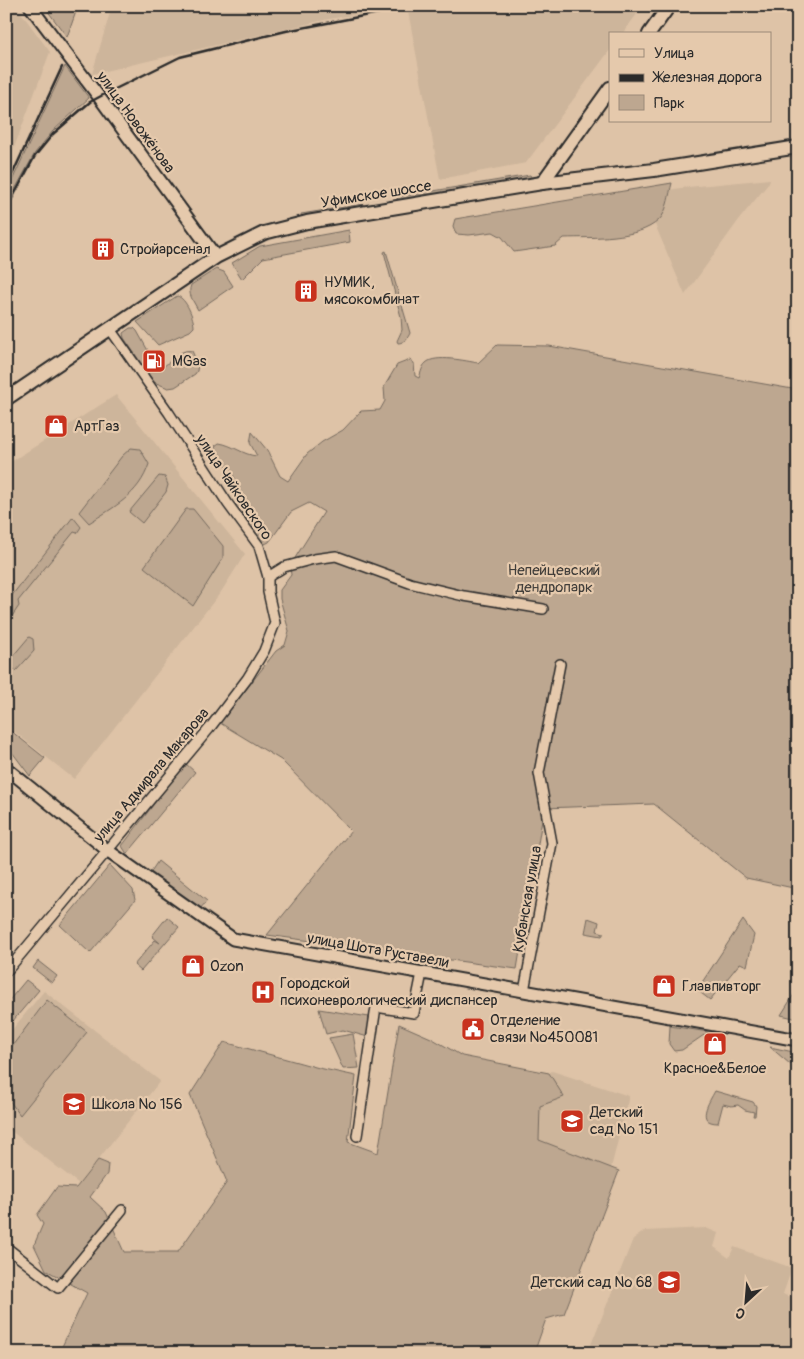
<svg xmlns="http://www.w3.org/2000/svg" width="804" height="1359" font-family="Pangolin,sans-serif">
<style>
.built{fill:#cdb59b}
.green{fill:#bda790;stroke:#74695e}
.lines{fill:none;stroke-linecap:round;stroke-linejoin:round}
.minor-casing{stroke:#2b2b2b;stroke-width:12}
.tertiary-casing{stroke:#2b2b2b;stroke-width:15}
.secondary-casing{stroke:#2b2b2b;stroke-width:16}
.minor{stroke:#e5c9ac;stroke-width:9}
.tertiary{stroke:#e5c9ac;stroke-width:11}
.secondary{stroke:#e5c9ac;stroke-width:12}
.rail{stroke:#2b2b2b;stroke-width:2.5}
.labels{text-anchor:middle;stroke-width:4.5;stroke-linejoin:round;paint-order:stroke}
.street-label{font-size:15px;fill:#2b2b2b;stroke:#e5c9ac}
.poi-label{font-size:15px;fill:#2b2b2b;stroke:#e5c9ac;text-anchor:start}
.park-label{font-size:15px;fill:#413e3a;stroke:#e5c9ac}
</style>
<rect width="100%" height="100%" fill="#dec3a7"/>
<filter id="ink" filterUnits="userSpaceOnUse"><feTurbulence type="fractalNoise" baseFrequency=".02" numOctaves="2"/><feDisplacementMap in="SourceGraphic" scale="10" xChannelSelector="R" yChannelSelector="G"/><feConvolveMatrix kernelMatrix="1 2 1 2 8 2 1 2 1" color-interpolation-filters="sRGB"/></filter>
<g filter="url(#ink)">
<g class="built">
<path d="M 6,6 L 16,6 L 50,52 L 6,169 Z"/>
<path d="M 112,6 L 405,6 L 329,19 L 92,74 Z"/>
<path d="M 407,6 L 643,6 L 622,34 L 610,34 L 610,50 L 526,163 L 440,179 Z"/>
<path d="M 770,179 L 769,183 L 741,217 L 685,295 L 642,194 L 688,187 Z"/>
<path d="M 116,395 L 245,554 L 221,592 L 74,779 L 6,725 L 6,465 Z"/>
<path d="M 44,991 L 160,1081 L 79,1184 L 6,1127 L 6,1037 Z"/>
<path d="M 552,1071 L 629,1096 L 608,1180 L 513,1146 L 532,1085 Z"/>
<path d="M 706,1228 L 718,1233 L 714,1247 L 729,1258 L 734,1247 L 792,1268 L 783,1294 L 798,1301 L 798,1338 L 792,1353 L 588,1352 L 633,1239 L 645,1231 Z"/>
</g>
<g class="green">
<path d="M 44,6 L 78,6 L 67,37 Z"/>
<path d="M 65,66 L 89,98 L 53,131 L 35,153 L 6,206 L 6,194 Z"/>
<path d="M 530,175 L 532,178 L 531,180 L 398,202 L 397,197 Z"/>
<path d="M 672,183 C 669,194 667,213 659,220 C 638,240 592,237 564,238 L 555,246 L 514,252 L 502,237 L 493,232 L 469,235 L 456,234 L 453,226 L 455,219 Z"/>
<path d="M 364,204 L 361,209 L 302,218 L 301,214 Z"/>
<path d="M 349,230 L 350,242 L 263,258 L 242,279 L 232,263 L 260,246 Z"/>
<path d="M 386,251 L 410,333 C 408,338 404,343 398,343 L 397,341 L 402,330 L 401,317 L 384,252 Z"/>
<path d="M 216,269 L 224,272 L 233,286 L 198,310 C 194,302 187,294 191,285 Z"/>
<path d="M 177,296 C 186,298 194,318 194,327 L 190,331 L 158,345 L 137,322 Z"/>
<path d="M 130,328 L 134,328 L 137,331 L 156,365 L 160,367 L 163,367 C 171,361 181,348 192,351 L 198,364 L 197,371 L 195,374 L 175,387 L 168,388 L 154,382 L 124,338 L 123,333 Z"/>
<path d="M 497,345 L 549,346 L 798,390 L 798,889 L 746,878 L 654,804 L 544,808 L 517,969 L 267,935 L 351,831 L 281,760 L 220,723 L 276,651 L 285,645 L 289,631 L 280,599 L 280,590 L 291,575 L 290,566 L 324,512 L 309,503 L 291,512 L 269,542 L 265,544 L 256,540 L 253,525 L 235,509 L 236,505 L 242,498 L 233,475 L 215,451 L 215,446 L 219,443 C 233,445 243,455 257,456 L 250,443 L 252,432 L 267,450 L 280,476 L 288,481 L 307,454 L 322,442 L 343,430 L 361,411 L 380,410 L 385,401 L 384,387 L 397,365 L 410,360 L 414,363 L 415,376 L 419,378 C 421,373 422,366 426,363 C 435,354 467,361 478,363 Z"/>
<path d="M 131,448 L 140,449 L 149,464 C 139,495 114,507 89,523 L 79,512 L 122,456 Z"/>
<path d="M 159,476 L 165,477 L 168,485 L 166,492 L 142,523 L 129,512 Z"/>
<path d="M 186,509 L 193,509 L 223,546 L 223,558 L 193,606 L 144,567 Z"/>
<path d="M 73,517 L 81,527 L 77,533 L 74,532 L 18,601 L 19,606 L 6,625 L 6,603 Z"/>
<path d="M 29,637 L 33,639 L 34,651 L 16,671 L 7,663 Z"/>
<path d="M 6,727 L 45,758 L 30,776 L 6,744 Z"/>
<path d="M 185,763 L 195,772 L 127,854 L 122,846 Z"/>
<path d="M 158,861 L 207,901 L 198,911 L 150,873 Z"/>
<path d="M 110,865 L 133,890 L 135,900 L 90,953 L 60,925 Z"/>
<path d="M 167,917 L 179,927 L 141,971 L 134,965 L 155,940 L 160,943 L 152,936 Z"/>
<path d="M 588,918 L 599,922 L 597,931 L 604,933 L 602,936 L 585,933 Z"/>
<path d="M 743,920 L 754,935 L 747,966 L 740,963 L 710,1000 L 697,990 Z"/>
<path d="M 38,961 L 57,976 L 52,983 L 33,968 Z"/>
<path d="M 26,980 L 39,990 L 6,1029 L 6,1004 Z"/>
<path d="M 798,988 L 798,1019 L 781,1015 Z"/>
<path d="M 47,1000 L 87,1032 L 20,1115 L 6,1096 L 6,1054 Z"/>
<path d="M 319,1009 L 369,1017 L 368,1037 L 343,1030 L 326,1034 Z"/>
<path d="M 399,1024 L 431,1038 L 462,1056 L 549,1073 L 564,1097 L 540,1106 L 539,1140 L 619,1171 L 564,1314 L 546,1319 L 534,1353 L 59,1353 L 87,1293 L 46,1270 L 34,1245 L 43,1224 L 37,1215 L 57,1187 L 76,1188 L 98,1160 L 108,1164 L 107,1174 L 90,1197 L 106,1212 L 124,1252 L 178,1252 L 227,1182 L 190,1095 L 224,1042 L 319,1068 L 356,1076 L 348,1142 L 378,1153 Z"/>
<path d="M 670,1026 L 715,1033 L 715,1037 L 704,1035 L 682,1050 L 674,1051 L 669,1044 Z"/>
<path d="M 353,1034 L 359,1068 L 343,1069 L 329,1038 Z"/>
<path d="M 770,1047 L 798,1053 L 790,1064 Z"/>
<path d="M 715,1091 L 753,1102 L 756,1106 L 755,1116 L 753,1116 L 754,1112 L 745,1110 L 738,1105 L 731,1106 L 723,1104 L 718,1123 C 695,1123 709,1102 715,1091 Z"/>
</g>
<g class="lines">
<g class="minor-casing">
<g id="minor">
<path d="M 268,577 L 284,567 L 314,559 L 336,556 L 410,583 L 464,596 L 543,609"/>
<path d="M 6,972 L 209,729 L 247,679 L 264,651 L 275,623 L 268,592 L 268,577 L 259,546 L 228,504 L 169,413 L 110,329"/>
<path d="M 524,991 L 552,843 L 539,773 L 560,664"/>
<path d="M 357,1136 L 376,1007 L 414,1013 L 422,973"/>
<path d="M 6,1247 L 58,1288 L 122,1210"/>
</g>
</g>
<g class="tertiary-casing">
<g id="tertiary">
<path d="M 30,6 L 99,97 L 216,257"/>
<path d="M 6,768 L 107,850 L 233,939 L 798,1040"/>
</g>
</g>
<g class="secondary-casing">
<g id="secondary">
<path d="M 649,34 L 669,6"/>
<path d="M 542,183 L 610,88"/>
<path d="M 6,399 L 216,257 L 264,233 L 307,222 L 542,183 L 654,170 L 798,147"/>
</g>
</g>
<use href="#minor" class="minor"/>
<use href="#tertiary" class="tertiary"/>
<use href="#secondary" class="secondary"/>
<g class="rail">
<path d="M 6,188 L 62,67"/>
<path d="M 6,210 L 35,156 L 53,134 L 90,102 L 103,95 L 180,57 L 286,31 L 415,6"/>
</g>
</g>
</g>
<defs>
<g id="building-square" transform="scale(1.25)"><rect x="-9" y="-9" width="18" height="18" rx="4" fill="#c8321e" stroke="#e5c9ac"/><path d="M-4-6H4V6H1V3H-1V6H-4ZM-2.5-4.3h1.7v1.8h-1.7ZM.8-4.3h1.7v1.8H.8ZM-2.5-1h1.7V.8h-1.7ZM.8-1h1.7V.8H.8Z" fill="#fff"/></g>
<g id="fuel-square" transform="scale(1.25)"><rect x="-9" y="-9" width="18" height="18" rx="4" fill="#c8321e" stroke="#e5c9ac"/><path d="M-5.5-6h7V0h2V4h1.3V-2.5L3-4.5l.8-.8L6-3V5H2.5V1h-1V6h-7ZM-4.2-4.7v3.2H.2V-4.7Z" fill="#fff"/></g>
<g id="shop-square" transform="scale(1.25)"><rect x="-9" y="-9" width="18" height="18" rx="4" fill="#c8321e" stroke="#e5c9ac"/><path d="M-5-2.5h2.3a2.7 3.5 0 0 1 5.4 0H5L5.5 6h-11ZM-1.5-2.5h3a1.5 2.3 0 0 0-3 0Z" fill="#fff"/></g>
<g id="hospital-square" transform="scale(1.25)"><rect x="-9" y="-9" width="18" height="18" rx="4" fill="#c8321e" stroke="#e5c9ac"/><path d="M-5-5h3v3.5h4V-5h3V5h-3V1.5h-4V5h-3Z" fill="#fff"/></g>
<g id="civic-square" transform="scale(1.25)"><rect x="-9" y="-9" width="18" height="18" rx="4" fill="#c8321e" stroke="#e5c9ac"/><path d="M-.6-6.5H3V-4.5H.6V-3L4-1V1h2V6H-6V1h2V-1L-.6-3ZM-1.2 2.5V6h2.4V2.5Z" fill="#fff"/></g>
<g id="school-square" transform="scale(1.25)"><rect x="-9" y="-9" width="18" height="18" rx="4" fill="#c8321e" stroke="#e5c9ac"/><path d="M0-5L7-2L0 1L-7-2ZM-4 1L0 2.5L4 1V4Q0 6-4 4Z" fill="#fff"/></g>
</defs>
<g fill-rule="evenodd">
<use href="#building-square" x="103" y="249"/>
<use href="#building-square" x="306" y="291"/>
<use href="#fuel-square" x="154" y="361"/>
<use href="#shop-square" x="56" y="426"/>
<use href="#shop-square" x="193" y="966"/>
<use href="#shop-square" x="664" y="986"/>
<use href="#hospital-square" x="263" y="992"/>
<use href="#civic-square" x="473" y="1029"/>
<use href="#shop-square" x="715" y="1044"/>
<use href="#school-square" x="74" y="1104"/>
<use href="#school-square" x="572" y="1121"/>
<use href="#school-square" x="669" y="1282"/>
</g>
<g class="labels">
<g class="street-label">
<text transform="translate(136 122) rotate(54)" y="5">улица Новожёнова</text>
<text transform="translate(376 194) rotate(-9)" y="5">Уфимское шоссе</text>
<text transform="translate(234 487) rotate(56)" y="5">улица Чайковского</text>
<text transform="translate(151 775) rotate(-50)" y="5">улица Адмирала Макарова</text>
<text transform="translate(527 899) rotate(-80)" y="5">Кубанская улица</text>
<text transform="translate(378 950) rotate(10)" y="5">улица Шота Руставели</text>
</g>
<g class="poi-label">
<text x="120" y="254">Стройарсенал</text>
<text x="324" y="287">НУМИК,<tspan x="324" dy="17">мясокомбинат</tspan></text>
<text x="172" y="366">MGas</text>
<text x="74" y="431">АртГаз</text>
<text x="210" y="971">Ozon</text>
<text x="280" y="988">Городской<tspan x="280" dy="17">психоневрологический диспансер</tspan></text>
<text x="682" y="991">Главпивторг</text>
<text x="490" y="1025">Отделение<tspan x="490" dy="17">связи №450081</tspan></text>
<text x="715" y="1073" text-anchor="middle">Красное&amp;Белое</text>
<text x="92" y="1109">Школа № 156</text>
<text x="590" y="1117">Детский<tspan x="590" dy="17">сад № 151</tspan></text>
<text x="652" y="1287" text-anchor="end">Детский сад № 68</text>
</g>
<g class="park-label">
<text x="554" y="575">Непейцевский<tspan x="554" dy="17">дендропарк</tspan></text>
</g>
</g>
<rect width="804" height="1359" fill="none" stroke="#e5c9ac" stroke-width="25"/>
<rect x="12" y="12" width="779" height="1334" fill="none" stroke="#2b2b2b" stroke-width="2" filter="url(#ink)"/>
<rect x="609" y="32" width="162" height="90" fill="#e5c9ac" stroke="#9b8a78"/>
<rect x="619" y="49" width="25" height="8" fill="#e5c9ac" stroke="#9b8a78"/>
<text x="654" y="58" font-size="15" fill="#2b2b2b">Улица</text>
<rect x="619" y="74" width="25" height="8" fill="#2b2b2b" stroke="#9b8a78"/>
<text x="654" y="82" font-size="15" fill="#2b2b2b">Железная дорога</text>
<rect x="619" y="95" width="25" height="15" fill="#bda790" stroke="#9b8a78"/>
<text x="654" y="108" font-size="15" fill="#2b2b2b">Парк</text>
<g transform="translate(746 1302) rotate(206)" stroke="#e5c9ac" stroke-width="4" paint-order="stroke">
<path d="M0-4L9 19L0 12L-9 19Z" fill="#2b2b2b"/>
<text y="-8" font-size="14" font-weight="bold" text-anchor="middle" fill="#2b2b2b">С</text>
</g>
</svg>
